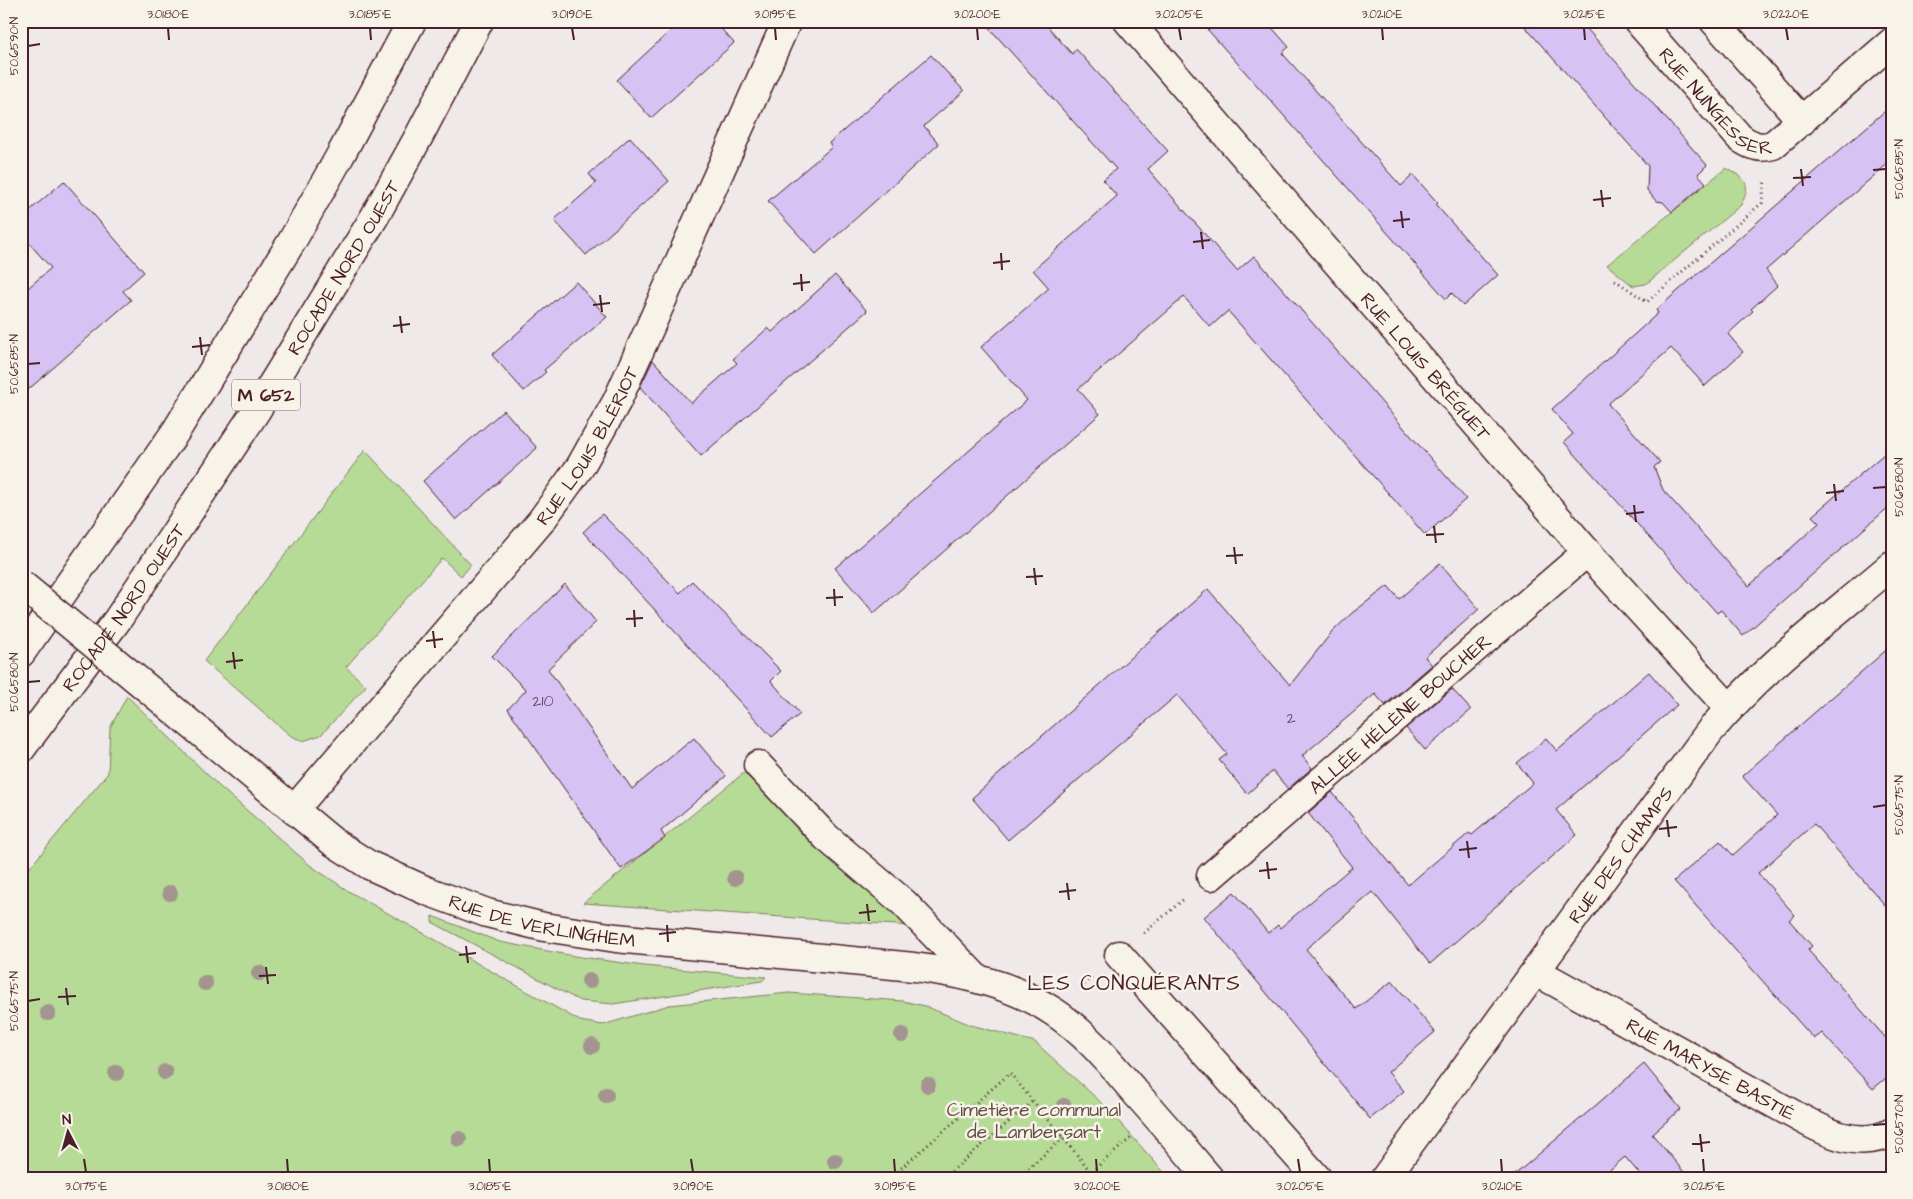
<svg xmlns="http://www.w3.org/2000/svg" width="1913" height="1199" font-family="'Architects Daughter',sans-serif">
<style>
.green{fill:#b6db96;stroke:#807d60}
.building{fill:#d6c2f3;stroke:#4a1f2b}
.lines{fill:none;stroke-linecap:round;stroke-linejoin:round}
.minor-casing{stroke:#4a1f2b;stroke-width:31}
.highway-casing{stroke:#4a1f2b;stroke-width:31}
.path{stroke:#4a1f2b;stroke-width:3;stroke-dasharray:1 4;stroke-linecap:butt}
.minor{stroke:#f7f3e8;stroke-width:28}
.highway{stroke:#f7f3e8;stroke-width:28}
.minor-bridge-casing{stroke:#4a1f2b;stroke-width:31;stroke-linecap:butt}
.minor-bridge{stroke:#f7f3e8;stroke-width:28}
.tree{fill:#a49490}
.ticks{fill:none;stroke:#4a1f2b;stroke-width:2}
.labels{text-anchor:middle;stroke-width:5;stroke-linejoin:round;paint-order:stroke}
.number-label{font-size:16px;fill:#6d485d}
.shield{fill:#f7f3e8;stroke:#7e5f64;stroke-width:1}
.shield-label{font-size:18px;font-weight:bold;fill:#4a1f2b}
.street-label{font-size:19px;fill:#4a1f2b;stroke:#f7f3e8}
.park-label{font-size:19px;fill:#654e46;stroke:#f7f3e8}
.quarter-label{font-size:21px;letter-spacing:1px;fill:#4a1f2b;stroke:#f7f3e8}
.neatline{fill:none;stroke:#4a1f2b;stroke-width:2}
.ticks-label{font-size:12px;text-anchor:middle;fill:#4a1f2b}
</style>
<rect width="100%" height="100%" fill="#f0e9ea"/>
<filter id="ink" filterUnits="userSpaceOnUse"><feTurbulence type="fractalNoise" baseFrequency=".02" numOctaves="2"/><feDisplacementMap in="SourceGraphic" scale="10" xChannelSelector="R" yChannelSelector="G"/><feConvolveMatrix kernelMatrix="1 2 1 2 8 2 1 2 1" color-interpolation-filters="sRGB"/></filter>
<g filter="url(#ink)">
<g class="green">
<path d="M 1726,168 C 1746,179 1752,183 1741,205 L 1646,284 L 1633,286 L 1607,265 Z"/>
<path d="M 365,450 L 471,565 L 461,576 L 442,558 L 346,667 L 366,686 L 321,735 L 303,741 L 291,736 L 204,661 Z"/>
<path d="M 127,696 L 220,787 L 311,866 L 350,892 L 580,1021 L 603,1025 L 669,1005 L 789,993 L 903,1001 L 925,1006 L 971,1025 L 1035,1042 L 1105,1106 L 1169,1178 L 21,1178 L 21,878 L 108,773 L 110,728 Z"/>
<path d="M 745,772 L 827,852 L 910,926 L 583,903 Z"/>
<path d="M 432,916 L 500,942 L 574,956 L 644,966 L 766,977 L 762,981 L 613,1004 L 580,1001 L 432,922 Z"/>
</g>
<g class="building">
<path d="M 681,21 L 714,21 L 734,43 L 651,118 L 617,80 Z"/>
<path d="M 983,21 L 1043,21 L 1072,54 L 1076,49 L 1168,151 L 1148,169 L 1237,271 L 1254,256 L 1466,499 L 1425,535 L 1228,311 L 1210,327 L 1184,297 L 1078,389 L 1100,414 L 874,613 L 835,568 L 1027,400 L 981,347 L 1049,288 L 1033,270 L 1117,196 L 1103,180 L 1116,169 Z"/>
<path d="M 1200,21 L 1266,21 L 1289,47 L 1282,53 L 1401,186 L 1413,175 L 1438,203 L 1436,205 L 1498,275 L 1463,306 L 1452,293 L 1446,299 Z"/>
<path d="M 1520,21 L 1580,21 L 1707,165 L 1698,174 L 1706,183 L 1672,212 L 1663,202 L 1656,201 L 1647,190 L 1648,166 Z"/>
<path d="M 931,55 L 964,91 L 924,126 L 939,144 L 816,254 L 768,201 L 832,147 L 829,143 Z"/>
<path d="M 1892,105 L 1892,160 L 1766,270 L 1778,285 L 1751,309 L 1753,311 L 1728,334 L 1743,352 L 1705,386 L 1671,348 L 1608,404 L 1660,462 L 1654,467 L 1663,490 L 1749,586 L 1819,523 L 1812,516 L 1892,447 L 1892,504 L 1743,636 L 1721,610 L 1717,613 L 1564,442 L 1573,434 L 1552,409 L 1658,313 L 1656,310 Z"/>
<path d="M 630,137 L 669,181 L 586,255 L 554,220 L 596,183 L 589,174 Z"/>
<path d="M 64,181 L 144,272 L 123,291 L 131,300 L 21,396 L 21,294 L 51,268 L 21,234 L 21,218 Z"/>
<path d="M 835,275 L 867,311 L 701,456 L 640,387 L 653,360 L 691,403 L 737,363 L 733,359 L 768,328 L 772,332 Z"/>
<path d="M 576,282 L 607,317 L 544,370 L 546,372 L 524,391 L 492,355 Z"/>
<path d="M 504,410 L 537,448 L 456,520 L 423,481 Z"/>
<path d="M 602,514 L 680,593 L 692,581 L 781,671 L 771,681 L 800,714 L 772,737 L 583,532 Z"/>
<path d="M 1440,563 L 1479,609 L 1425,657 L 1432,665 L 1385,705 L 1375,694 L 1302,756 L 1312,768 L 1288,789 L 1273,771 L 1247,794 L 1219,760 L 1227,754 L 1177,695 L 1008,840 L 972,798 L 1208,589 L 1290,685 L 1332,632 L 1352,613 L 1388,586 L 1399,599 Z"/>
<path d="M 565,584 L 596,622 L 548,669 L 632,789 L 694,738 L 726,776 L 661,831 L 665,838 L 621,869 L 508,709 L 526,690 L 492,656 Z"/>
<path d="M 1892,645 L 1892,913 L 1814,824 L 1758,873 L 1795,915 L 1789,920 L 1812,946 L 1808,950 L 1892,1045 L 1892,1073 L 1873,1089 L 1822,1033 L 1814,1039 L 1674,881 L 1720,841 L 1733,855 L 1777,815 L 1742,776 Z"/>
<path d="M 1649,672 L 1677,705 L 1556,810 L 1577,835 L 1430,964 L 1373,892 L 1306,949 L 1356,1009 L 1392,981 L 1435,1032 L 1388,1072 L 1404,1091 L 1370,1119 L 1204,917 L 1234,892 L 1268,933 L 1278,925 L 1280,928 L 1352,867 L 1308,813 L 1332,792 L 1408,885 L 1469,833 L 1472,835 L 1533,783 L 1517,763 L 1546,738 L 1557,751 Z"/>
<path d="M 1452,689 L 1471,710 L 1425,750 L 1406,728 Z"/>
<path d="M 1644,1064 L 1681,1109 L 1652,1134 L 1689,1178 L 1643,1178 L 1625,1157 L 1600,1178 L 1511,1178 Z"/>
</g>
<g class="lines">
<g class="minor-casing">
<g id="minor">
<path id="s1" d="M 1128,21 L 1587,552 L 1729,708"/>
<path id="s2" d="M 1638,21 L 1740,138 C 1752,146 1760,149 1773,145 L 1892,42"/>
<path d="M 1714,21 L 1802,121"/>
<path id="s3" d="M 152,692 L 333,842 L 369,865 L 427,891 L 487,913 L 544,927 L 616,938 L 914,967 C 964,974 1012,984 1054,1012 C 1086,1033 1110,1063 1135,1092 C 1160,1120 1185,1149 1209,1178"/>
<path d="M 758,765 L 826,837 L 904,903 L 976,978"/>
<path id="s4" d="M 294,810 L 541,521 L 580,467 L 617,401 L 787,21"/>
<path id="s5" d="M 1211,876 L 1587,552"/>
<path d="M 1119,955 L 1317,1178"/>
<path id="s6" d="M 1537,972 L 1791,1113 C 1822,1130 1857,1151 1892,1132"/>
<path id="s7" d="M 1385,1178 L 1710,731 C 1762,668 1830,618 1892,565"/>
</g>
</g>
<g class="highway-casing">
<g id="highway">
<path d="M 21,653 L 176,431 L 292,241 L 340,156 L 412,21"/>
<path id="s8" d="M 21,749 L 118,619 L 256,411 L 375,216 L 419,136 L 479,21"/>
</g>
</g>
<g class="path">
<path d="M 1615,280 L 1647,302 L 1762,203 L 1765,180"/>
<path d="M 1144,933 L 1185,898"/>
<path d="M 1080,988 L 1094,976"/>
<path d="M 890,1178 L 1010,1073 L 1096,1178"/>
<path d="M 944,1178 L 1033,1101"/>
<path d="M 1017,1178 L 1063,1138"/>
<path d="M 1084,1178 L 1131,1138"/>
</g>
<use href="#minor" class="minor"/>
<use href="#highway" class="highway"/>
<g class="minor-bridge-casing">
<path id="minor-bridge" d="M 21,584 L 152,692"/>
</g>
<use href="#minor-bridge" class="minor-bridge"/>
</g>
<g class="tree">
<circle cx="735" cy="878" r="8"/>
<circle cx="170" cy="893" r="8"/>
<circle cx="259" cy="973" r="8"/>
<circle cx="589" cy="981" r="8"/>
<circle cx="205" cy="983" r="8"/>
<circle cx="48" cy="1013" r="8"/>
<circle cx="902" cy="1035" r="8"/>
<circle cx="592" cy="1046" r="8"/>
<circle cx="165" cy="1072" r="8"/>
<circle cx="116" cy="1073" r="8"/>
<circle cx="928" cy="1085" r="8"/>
<circle cx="606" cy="1095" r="8"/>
<circle cx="1064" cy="1106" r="8"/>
<circle cx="459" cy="1139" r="8"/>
<circle cx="835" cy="1161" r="8"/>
</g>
</g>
<path class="ticks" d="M 168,28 L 169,40M 370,28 L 371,40M 572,28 L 574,40M 775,28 L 776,40M 977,28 L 978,40M 1179,28 L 1181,40M 1382,28 L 1383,40M 1584,28 L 1585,40M 1786,28 L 1788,40M 28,46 L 40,44M 1801,169 L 1803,186M 1873,170 L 1886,169M 1793,178 L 1811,177M 1601,190 L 1603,207M 1593,200 L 1611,198M 1401,211 L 1403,228M 1393,221 L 1410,219M 1201,232 L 1203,249M 1193,242 L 1210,240M 1001,253 L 1002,270M 993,263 L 1010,261M 801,274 L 802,291M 793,284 L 810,282M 600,295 L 602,312M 593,305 L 610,303M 400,316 L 402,333M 393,326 L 410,324M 200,337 L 202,355M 192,347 L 210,345M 28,364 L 40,363M 1834,484 L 1836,501M 1873,488 L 1886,487M 1826,493 L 1844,491M 1634,505 L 1636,522M 1626,514 L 1644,512M 1434,526 L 1436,543M 1426,535 L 1444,534M 1234,547 L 1236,564M 1226,556 L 1243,555M 1034,568 L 1036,585M 1026,577 L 1043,576M 834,589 L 835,606M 826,598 L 843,597M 634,610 L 635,627M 626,619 L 643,618M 433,631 L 435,648M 426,641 L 443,639M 233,652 L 235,669M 226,662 L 243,660M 28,682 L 40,681M 1873,807 L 1886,805M 1667,820 L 1669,837M 1659,829 L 1677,827M 1467,841 L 1469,858M 1459,850 L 1477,848M 1267,862 L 1269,879M 1259,871 L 1277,869M 1067,883 L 1069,900M 1059,892 L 1076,890M 867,904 L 869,921M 859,913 L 876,911M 667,925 L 668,942M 659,934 L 676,932M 466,946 L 468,963M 459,955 L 476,953M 266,967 L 268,984M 259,976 L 276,975M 66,988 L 68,1005M 58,997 L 76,996M 28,1001 L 40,999M 1873,1125 L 1886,1124M 1700,1134 L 1702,1152M 1692,1144 L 1710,1142M 84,1159 L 86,1172M 287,1159 L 288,1172M 489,1159 L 490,1172M 691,1159 L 693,1172M 894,1159 L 895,1172M 1096,1159 L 1097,1172M 1298,1159 L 1300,1172M 1501,1159 L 1502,1172M 1703,1159 L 1704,1172"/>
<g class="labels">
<g class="number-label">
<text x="543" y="706">210</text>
<text x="1291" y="723">2</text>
</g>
<rect class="shield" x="232" y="379.5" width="68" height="31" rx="4"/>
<g class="shield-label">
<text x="266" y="401">M 652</text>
</g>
<g class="street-label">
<text dy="7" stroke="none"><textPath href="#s2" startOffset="114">RUE NUNGESSER</textPath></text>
<text dy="7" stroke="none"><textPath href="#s8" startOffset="580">ROCADE NORD OUEST</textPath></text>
<text dy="7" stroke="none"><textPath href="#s1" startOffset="456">RUE LOUIS BRÉGUET</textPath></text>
<text dy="7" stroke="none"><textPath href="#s4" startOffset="469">RUE LOUIS BLÉRIOT</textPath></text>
<text dy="7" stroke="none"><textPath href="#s8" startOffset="175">ROCADE NORD OUEST</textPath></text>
<text dy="7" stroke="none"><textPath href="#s5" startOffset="249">ALLÉE HÉLÈNE BOUCHER</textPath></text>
<text dy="7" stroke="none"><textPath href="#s7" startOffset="400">RUE DES CHAMPS</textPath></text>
<text dy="7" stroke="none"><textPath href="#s3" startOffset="461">RUE DE VERLINGHEM</textPath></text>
<text dy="7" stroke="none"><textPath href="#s6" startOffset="199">RUE MARYSE BASTIÉ</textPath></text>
</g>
<g class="park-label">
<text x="1034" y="1116">Cimetière communal<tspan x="1034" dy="22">de Lambersart</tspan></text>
</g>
<g class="quarter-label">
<text x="1134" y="990">LES CONQUÉRANTS</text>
</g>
</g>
<rect width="1913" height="1199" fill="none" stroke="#f7f3e8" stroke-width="55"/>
<g transform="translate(68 1132) rotate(354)" stroke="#f7f3e8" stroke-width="4" paint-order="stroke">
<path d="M0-4L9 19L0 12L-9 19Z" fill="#4a1f2b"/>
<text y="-8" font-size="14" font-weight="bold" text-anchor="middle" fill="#4a1f2b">N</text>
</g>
<rect x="28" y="28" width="1858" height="1144" class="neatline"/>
<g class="ticks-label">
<text x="168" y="18">3.0180°E</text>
<text x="370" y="18">3.0185°E</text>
<text x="572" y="18">3.0190°E</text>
<text x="775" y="18">3.0195°E</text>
<text x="977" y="18">3.0200°E</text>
<text x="1179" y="18">3.0205°E</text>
<text x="1382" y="18">3.0210°E</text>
<text x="1584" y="18">3.0215°E</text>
<text x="1786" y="18">3.0220°E</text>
<text transform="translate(14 46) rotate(-90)" y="4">50.6590°N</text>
<text transform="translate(1899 169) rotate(-90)" y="4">50.6585°N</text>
<text transform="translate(14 364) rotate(-90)" y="4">50.6585°N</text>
<text transform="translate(1899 487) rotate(-90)" y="4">50.6580°N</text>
<text transform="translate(14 682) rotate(-90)" y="4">50.6580°N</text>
<text transform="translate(1899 805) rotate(-90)" y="4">50.6575°N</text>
<text transform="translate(14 1001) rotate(-90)" y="4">50.6575°N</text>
<text transform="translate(1899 1124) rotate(-90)" y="4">50.6570°N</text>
<text x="86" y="1190">3.0175°E</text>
<text x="288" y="1190">3.0180°E</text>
<text x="490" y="1190">3.0185°E</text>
<text x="693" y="1190">3.0190°E</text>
<text x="895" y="1190">3.0195°E</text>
<text x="1097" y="1190">3.0200°E</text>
<text x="1300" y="1190">3.0205°E</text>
<text x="1502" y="1190">3.0210°E</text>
<text x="1704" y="1190">3.0215°E</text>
</g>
</svg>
